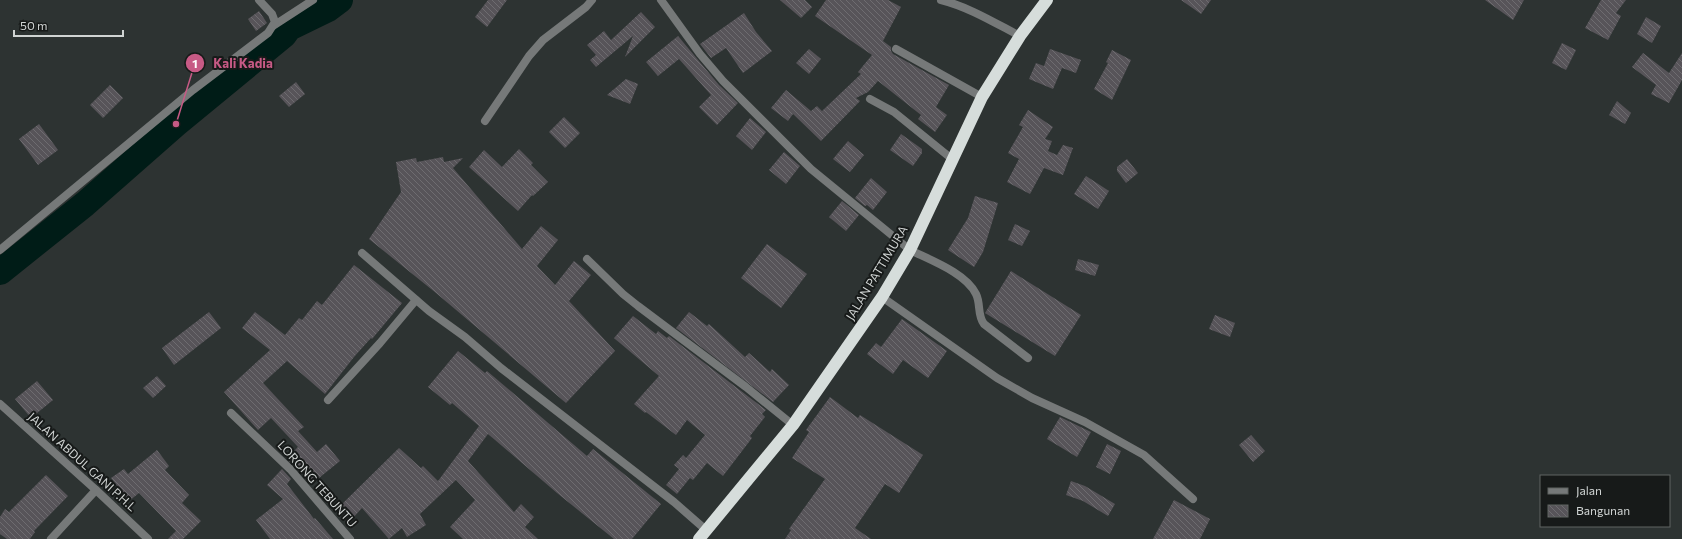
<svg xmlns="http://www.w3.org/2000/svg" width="1682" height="539" font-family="Commissioner,sans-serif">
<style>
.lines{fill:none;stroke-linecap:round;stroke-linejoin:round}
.river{stroke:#001c17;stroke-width:26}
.building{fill:url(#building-back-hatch)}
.lane{stroke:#767979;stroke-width:8}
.street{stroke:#767979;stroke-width:8}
.highway{stroke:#d6dddb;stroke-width:12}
.labels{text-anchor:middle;stroke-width:4;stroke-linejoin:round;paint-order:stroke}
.street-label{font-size:12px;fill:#d0d4d3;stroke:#171a19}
.leader{fill:none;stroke:#c75a85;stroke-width:1.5}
.callout-dot{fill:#c75a85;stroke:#171a19;stroke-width:1.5}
.mark-label{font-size:12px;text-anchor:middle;font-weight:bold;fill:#fff}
.callout-label{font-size:13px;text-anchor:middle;font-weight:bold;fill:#c75a85;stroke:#171a19;stroke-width:4;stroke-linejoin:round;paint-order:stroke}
</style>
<defs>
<pattern id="building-back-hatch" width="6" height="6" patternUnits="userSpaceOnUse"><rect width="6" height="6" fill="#575459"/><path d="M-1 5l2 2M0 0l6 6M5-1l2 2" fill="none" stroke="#6e6c70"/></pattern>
</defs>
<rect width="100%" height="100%" fill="#2d3332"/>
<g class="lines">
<path class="river" d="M 0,272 L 85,204 L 176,124 L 284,35 L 289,28 L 328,9 L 340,0"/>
</g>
<g class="building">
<path d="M 488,0 L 507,0 L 487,27 L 475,17 Z"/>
<path d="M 780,0 L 805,0 L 812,7 L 801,18 Z"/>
<path d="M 826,0 L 888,0 L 901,7 L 883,41 L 891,47 L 891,51 L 893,54 L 949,85 L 936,107 L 947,115 L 935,132 L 918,119 L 921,115 L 878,81 L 868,92 L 856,98 L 860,101 L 821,141 L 793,114 L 788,121 L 771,108 L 786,90 L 811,111 L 817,106 L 822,111 L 861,74 L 858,72 L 872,55 L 815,16 Z"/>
<path d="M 1181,0 L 1211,0 L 1201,14 Z"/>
<path d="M 1485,0 L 1524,0 L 1513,20 Z"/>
<path d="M 1601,0 L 1626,0 L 1616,13 L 1621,16 L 1608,40 L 1585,28 Z"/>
<path d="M 259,11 L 267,23 L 256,31 L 248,19 Z"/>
<path d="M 641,12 L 655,27 L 625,57 L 633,36 L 596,67 L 590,60 L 596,55 L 587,45 L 604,31 L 611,40 Z"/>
<path d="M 744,13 L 756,32 L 772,51 L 743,73 L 726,48 L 711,58 L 700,44 Z"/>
<path d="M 1646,17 L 1661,26 L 1652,43 L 1637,34 Z"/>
<path d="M 678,36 L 719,85 L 738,103 L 717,125 L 699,107 L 711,95 L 679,59 L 658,76 L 646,62 Z"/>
<path d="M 1562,43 L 1576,50 L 1566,70 L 1552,63 Z"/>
<path d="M 809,49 L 821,59 L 809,74 L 796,63 Z"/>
<path d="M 1050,49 L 1081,60 L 1076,73 L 1062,68 L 1053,89 L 1029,79 L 1036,63 L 1044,66 Z"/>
<path d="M 1112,50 L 1131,60 L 1112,100 L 1094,89 L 1108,63 L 1106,62 Z"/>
<path d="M 1643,53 L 1669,73 L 1682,53 L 1682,80 L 1669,103 L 1651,94 L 1656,85 L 1632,67 Z"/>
<path d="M 626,79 L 638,84 L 630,104 L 607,95 Z"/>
<path d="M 296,82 L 305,94 L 289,107 L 279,96 Z"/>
<path d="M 110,85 L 123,98 L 103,118 L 90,105 Z"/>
<path d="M 1617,101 L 1631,113 L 1625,124 L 1609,115 Z"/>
<path d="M 1028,110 L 1053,127 L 1045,139 L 1052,141 L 1048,151 L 1057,155 L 1063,145 L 1073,148 L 1063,175 L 1044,168 L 1030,194 L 1007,182 L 1019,159 L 1008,153 L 1023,127 L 1019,125 Z"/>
<path d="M 564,117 L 580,133 L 565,148 L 549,132 Z"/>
<path d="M 750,118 L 766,132 L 752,150 L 736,136 Z"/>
<path d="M 39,124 L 58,150 L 38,165 L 19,139 Z"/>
<path d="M 901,134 L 922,149 L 922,153 L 913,166 L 890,150 Z"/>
<path d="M 848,141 L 864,155 L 850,172 L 833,159 Z"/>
<path d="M 519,149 L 533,163 L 531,165 L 548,182 L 533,196 L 532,195 L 518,211 L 469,167 L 484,150 L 502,167 Z"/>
<path d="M 784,152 L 800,166 L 786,184 L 769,170 Z"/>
<path d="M 443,157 L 444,162 L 463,158 L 453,168 L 522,249 L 541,226 L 558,240 L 537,266 L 555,285 L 574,261 L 591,275 L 569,301 L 615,351 L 566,403 L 436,293 L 369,239 L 401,192 L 396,162 L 416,158 L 417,162 Z"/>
<path d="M 1127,159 L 1138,173 L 1126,183 L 1117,171 L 1117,167 Z"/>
<path d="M 1086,176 L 1109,191 L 1098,209 L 1074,194 Z"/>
<path d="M 871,178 L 887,192 L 873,210 L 867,205 L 865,206 L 855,198 Z"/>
<path d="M 975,196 L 998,203 L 983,252 L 974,267 L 948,250 L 968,218 Z"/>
<path d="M 842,201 L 859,215 L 846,231 L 829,217 Z"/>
<path d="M 1015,224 L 1030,231 L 1022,246 L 1008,240 Z"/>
<path d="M 767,244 L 807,274 L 781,308 L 741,278 Z"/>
<path d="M 1078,259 L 1099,265 L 1095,276 L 1075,270 Z"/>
<path d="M 354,265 L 402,303 L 372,339 L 371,338 L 354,357 L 325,394 L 287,361 L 263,383 L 304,427 L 298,431 L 317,452 L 326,444 L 340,461 L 314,482 L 302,467 L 299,471 L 289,461 L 292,457 L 290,455 L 298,447 L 271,418 L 258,430 L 224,392 L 270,350 L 242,328 L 255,312 L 285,335 L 299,318 L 302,320 L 317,301 L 322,305 Z"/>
<path d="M 1011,271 L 1081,315 L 1055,356 L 985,313 Z"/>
<path d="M 209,312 L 221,328 L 174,365 L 162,348 Z"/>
<path d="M 689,312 L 707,326 L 709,324 L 745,357 L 749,353 L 770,372 L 772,369 L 789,385 L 773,402 L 676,328 Z"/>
<path d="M 1215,315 L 1235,323 L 1230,337 L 1209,329 Z"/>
<path d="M 633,316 L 656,334 L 658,331 L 667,338 L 669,336 L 766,410 L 762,414 L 765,417 L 750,436 L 752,438 L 723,476 L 707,463 L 693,480 L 690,478 L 677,494 L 666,485 L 679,469 L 674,465 L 683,455 L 686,458 L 705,435 L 687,420 L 676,435 L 646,412 L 645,413 L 634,404 L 659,376 L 614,338 Z"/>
<path d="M 902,319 L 947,351 L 928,378 L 903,360 L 893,374 L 867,354 L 876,343 L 881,347 Z"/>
<path d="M 458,351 L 485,373 L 487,371 L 587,456 L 593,449 L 661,504 L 632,539 L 614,539 L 557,493 L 488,434 L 468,461 L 514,512 L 521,504 L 534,517 L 525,527 L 538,539 L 463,539 L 450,527 L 475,500 L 456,480 L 420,514 L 426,525 L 407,537 L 402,528 L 389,539 L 362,508 L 352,519 L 339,507 L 399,448 L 421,468 L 423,466 L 438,481 L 479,426 L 452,403 L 450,405 L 428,387 Z"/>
<path d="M 157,376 L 166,386 L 153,398 L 143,388 Z"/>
<path d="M 37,381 L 53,400 L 31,418 L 15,399 Z"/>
<path d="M 830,397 L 858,418 L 860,415 L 923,455 L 899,493 L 885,484 L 855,528 L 871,539 L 785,539 L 791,530 L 789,529 L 825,479 L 792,458 L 809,432 L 806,430 Z"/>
<path d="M 1060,417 L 1091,432 L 1077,457 L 1047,439 Z"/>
<path d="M 1251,435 L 1265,451 L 1253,462 L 1239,445 Z"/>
<path d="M 1107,444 L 1121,451 L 1110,474 L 1096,467 Z"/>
<path d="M 157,450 L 169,466 L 165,470 L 189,495 L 182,503 L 201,521 L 183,539 L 168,539 L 176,531 L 139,493 L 129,501 L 111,478 L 124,469 L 128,474 Z"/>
<path d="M 282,469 L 291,479 L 287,484 L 314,519 L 315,518 L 333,539 L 270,539 L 256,520 L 283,499 L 267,485 Z"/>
<path d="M 46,475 L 68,496 L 34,531 L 35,532 L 30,539 L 7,539 L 0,534 L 0,517 L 5,509 L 9,512 Z"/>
<path d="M 1071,481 L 1085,486 L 1115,504 L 1108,516 L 1083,501 L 1066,495 Z"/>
<path d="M 1174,500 L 1210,519 L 1200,539 L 1153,539 Z"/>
</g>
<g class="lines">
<g class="lane">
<path d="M 910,250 C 930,260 966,273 976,294 C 981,304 977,315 984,324 L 1028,358"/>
<path d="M 362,253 L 429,311 L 465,337 L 501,368 L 674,502 L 706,530"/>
<path d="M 328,400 L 380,343 L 416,300"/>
</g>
<g class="street">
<path d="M 661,0 L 700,54 L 723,81 L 811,169 L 910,250"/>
<path d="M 941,0 C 969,7 995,23 1020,36"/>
<path d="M 273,26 L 313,0"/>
<path d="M 896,49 L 982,97"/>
<path d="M 870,99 L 894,112 L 952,159"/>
<path d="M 485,121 L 529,56 L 543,40 L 586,7 L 592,0"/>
<path d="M 0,250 L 193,90 L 268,33 L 275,22 L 272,14 L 259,0"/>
<path d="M 587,259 L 623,294 L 638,306 L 746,387 L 793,425"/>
<path d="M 882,297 L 997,378 L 1032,398 L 1085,422 L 1144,455 L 1193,499"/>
<path d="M 0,404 L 96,490 L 148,539"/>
<path d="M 231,413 L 290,469 L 350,539"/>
<path d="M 51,539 L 96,490"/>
</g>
<path class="highway" d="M 699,539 L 793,425 L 882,297 L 910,250 L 982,97 L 1020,36 L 1047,0"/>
</g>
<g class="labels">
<g class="street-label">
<text transform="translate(877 273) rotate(-59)" y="4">JALAN PATTIMURA</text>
<text transform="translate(82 462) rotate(42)" y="4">JALAN ABDUL GANI P.H.L</text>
<text transform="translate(317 484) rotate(48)" y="4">LORONG TEBUNTU</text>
</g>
</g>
<path class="leader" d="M176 124L195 63"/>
<g class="callout-dot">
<circle cx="176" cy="124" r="4"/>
<circle cx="195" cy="63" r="10"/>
</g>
<g class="mark-label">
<text x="195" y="68">1</text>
</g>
<g class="callout-label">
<text x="243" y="68">Kali Kadia</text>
</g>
<rect x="1540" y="475" width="130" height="52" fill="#171a19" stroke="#616463"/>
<rect x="1548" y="488" width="20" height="6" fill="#767979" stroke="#616463"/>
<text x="1576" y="495" font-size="12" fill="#d0d4d3">Jalan</text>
<rect x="1548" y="505" width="20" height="12" fill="url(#building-back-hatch)" stroke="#616463"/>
<text x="1576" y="515" font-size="12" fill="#d0d4d3">Bangunan</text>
<path d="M14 30v6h109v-6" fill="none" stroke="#d0d4d3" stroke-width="2"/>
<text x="20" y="30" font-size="12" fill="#d0d4d3" stroke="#171a19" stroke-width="3" paint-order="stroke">50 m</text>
</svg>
